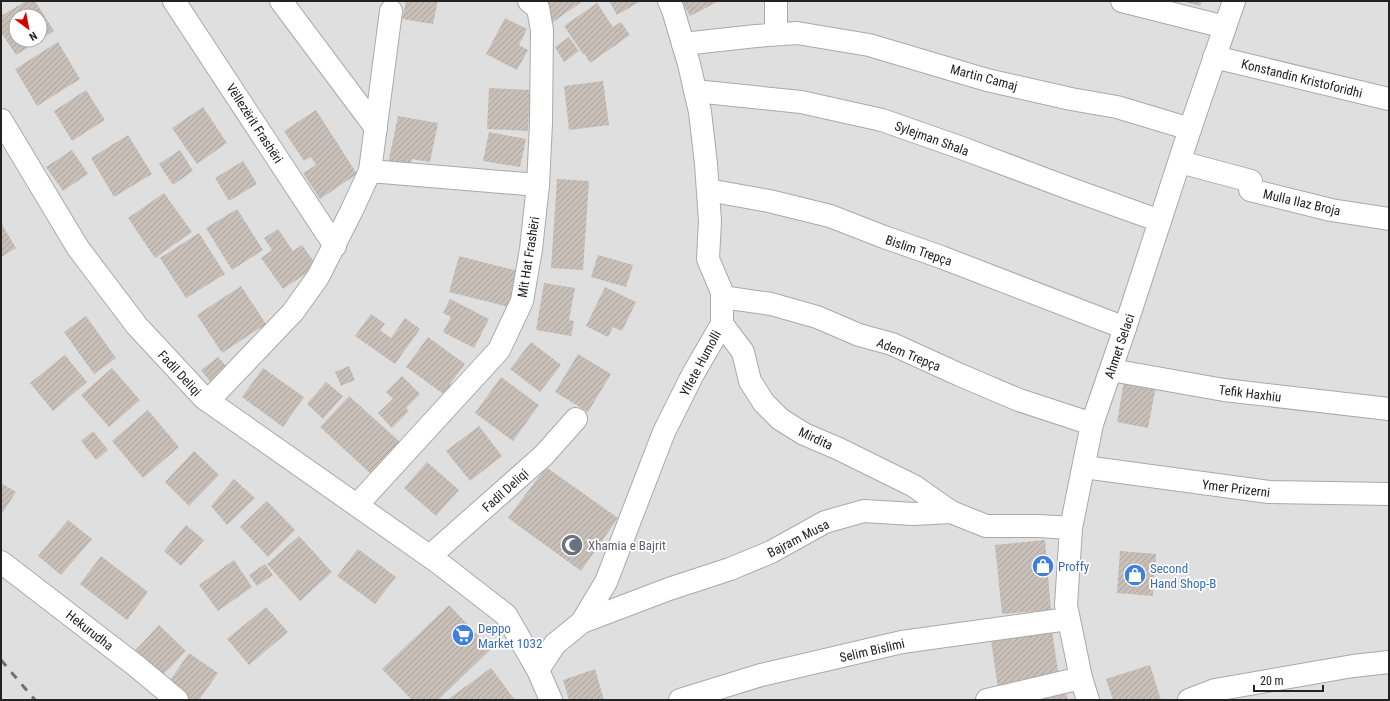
<svg xmlns="http://www.w3.org/2000/svg" width="1390" height="701" font-family="'Roboto Condensed',sans-serif">
<style>
.residential{fill:#e0dfdf;fill-rule:evenodd}
.building{fill:url(#building-hatch);fill-rule:evenodd}
.lines{fill:none;stroke-linecap:round;stroke-linejoin:round}
.minor-casing{stroke:#a9a9a9;stroke-width:24}
.tertiary-casing{stroke:#a9a9a9;stroke-width:24}
.minor{stroke:#fff;stroke-width:22}
.tertiary{stroke:#fff;stroke-width:22}
.rail{stroke:#707070;stroke-width:3;stroke-dasharray:8 8;stroke-linecap:butt}
.labels{text-anchor:middle;stroke-width:3.5;stroke-linejoin:round;paint-order:stroke}
.street-label{font-size:13px;fill:#222;stroke:#fff}
.worship-label{font-size:13px;fill:#5b616d;stroke:#fff;text-anchor:start}
.shop-label{font-size:13px;fill:#366cbe;stroke:#fff;text-anchor:start}
</style>
<defs>
<pattern id="building-hatch" width="6" height="6" patternUnits="userSpaceOnUse"><rect width="6" height="6" fill="#c7bfb8"/><path d="M-1 1l2-2M0 6l6-6M5 7l2-2" fill="none" stroke="#aba49e"/></pattern>
</defs>
<rect width="100%" height="100%" fill="#f2efe9"/>
<path class="residential" d="M 1,1 L 1389,1 L 1389,700 L 1,700 ZM 16,16 L 40,16 L 40,40 L 16,40 Z"/>
<g class="building">
<path d="M 26,1 L 35,1 L 54,31 L 16,55 L 1,32 L 1,16 ZM 16,16 L 40,16 L 40,40 L 16,40 Z"/>
<path d="M 406,1 L 438,1 L 433,24 L 402,19 Z"/>
<path d="M 538,1 L 583,1 L 553,22 Z"/>
<path d="M 609,1 L 641,1 L 617,15 Z"/>
<path d="M 682,1 L 719,1 L 690,16 Z"/>
<path d="M 1181,1 L 1202,1 L 1200,6 Z"/>
<path d="M 597,3 L 613,27 L 621,22 L 630,35 L 590,63 L 584,53 L 583,54 L 564,26 Z"/>
<path d="M 505,18 L 527,29 L 519,45 L 528,50 L 517,70 L 486,54 Z"/>
<path d="M 569,37 L 579,51 L 564,62 L 555,47 Z"/>
<path d="M 58,42 L 80,79 L 37,106 L 15,69 Z"/>
<path d="M 603,81 L 609,125 L 569,130 L 564,86 Z"/>
<path d="M 489,88 L 530,90 L 528,131 L 487,129 Z"/>
<path d="M 86,90 L 105,120 L 72,141 L 54,111 Z"/>
<path d="M 203,107 L 227,143 L 197,164 L 172,128 Z"/>
<path d="M 316,110 L 357,174 L 320,199 L 303,173 L 316,165 L 311,157 L 304,161 L 284,131 Z"/>
<path d="M 398,116 L 438,123 L 430,162 L 412,159 L 409,169 L 388,164 Z"/>
<path d="M 489,132 L 526,139 L 520,167 L 483,161 Z"/>
<path d="M 128,135 L 152,174 L 114,197 L 91,158 Z"/>
<path d="M 72,150 L 88,174 L 63,191 L 46,167 Z"/>
<path d="M 180,150 L 193,171 L 173,185 L 159,164 Z"/>
<path d="M 243,161 L 257,184 L 229,201 L 215,178 Z"/>
<path d="M 557,179 L 589,181 L 583,270 L 551,268 Z"/>
<path d="M 164,193 L 192,232 L 155,258 L 128,218 Z"/>
<path d="M 237,209 L 263,250 L 232,270 L 206,228 Z"/>
<path d="M 1,223 L 16,248 L 1,257 Z"/>
<path d="M 278,229 L 293,251 L 302,245 L 317,266 L 283,289 L 261,258 L 272,250 L 264,238 Z"/>
<path d="M 199,233 L 225,274 L 186,298 L 160,258 Z"/>
<path d="M 598,255 L 633,265 L 626,287 L 591,277 Z"/>
<path d="M 459,256 L 522,272 L 513,308 L 449,292 Z"/>
<path d="M 544,283 L 575,288 L 569,320 L 574,321 L 571,336 L 536,330 Z"/>
<path d="M 241,286 L 266,324 L 222,353 L 197,315 Z"/>
<path d="M 605,287 L 636,302 L 622,331 L 613,327 L 608,337 L 586,326 Z"/>
<path d="M 450,299 L 489,319 L 474,348 L 443,332 L 451,317 L 443,313 Z"/>
<path d="M 371,314 L 385,324 L 380,330 L 391,338 L 405,318 L 420,329 L 395,364 L 355,336 Z"/>
<path d="M 86,316 L 116,358 L 94,374 L 64,332 Z"/>
<path d="M 428,337 L 465,364 L 450,384 L 456,389 L 449,398 L 406,367 Z"/>
<path d="M 531,342 L 561,365 L 540,392 L 510,369 Z"/>
<path d="M 578,354 L 611,374 L 588,412 L 555,392 Z"/>
<path d="M 65,355 L 87,382 L 53,411 L 30,383 Z"/>
<path d="M 218,357 L 229,369 L 212,384 L 201,370 Z"/>
<path d="M 349,366 L 355,380 L 341,386 L 335,372 Z"/>
<path d="M 112,368 L 140,400 L 109,427 L 81,395 Z"/>
<path d="M 263,368 L 304,397 L 283,427 L 242,397 Z"/>
<path d="M 402,376 L 420,394 L 406,408 L 409,411 L 392,428 L 378,413 L 393,399 L 386,392 Z"/>
<path d="M 501,377 L 539,405 L 513,441 L 475,413 Z"/>
<path d="M 1124,381 L 1156,386 L 1148,428 L 1117,422 Z"/>
<path d="M 326,382 L 343,396 L 323,419 L 307,404 Z"/>
<path d="M 349,396 L 400,442 L 371,474 L 320,427 Z"/>
<path d="M 148,410 L 179,447 L 143,478 L 112,441 Z"/>
<path d="M 479,426 L 502,456 L 470,481 L 446,451 Z"/>
<path d="M 93,431 L 108,450 L 96,460 L 81,441 Z"/>
<path d="M 194,451 L 219,475 L 189,506 L 165,482 Z"/>
<path d="M 427,462 L 459,490 L 436,516 L 404,488 Z"/>
<path d="M 546,467 L 618,518 L 581,571 L 508,518 Z"/>
<path d="M 234,479 L 255,498 L 227,525 L 211,506 Z"/>
<path d="M 1,483 L 16,492 L 1,515 Z"/>
<path d="M 267,501 L 295,530 L 268,557 L 240,527 Z"/>
<path d="M 68,520 L 92,539 L 61,575 L 38,556 Z"/>
<path d="M 186,525 L 204,540 L 181,566 L 164,551 Z"/>
<path d="M 299,536 L 332,572 L 300,601 L 267,564 Z"/>
<path d="M 1045,540 L 1051,610 L 1002,614 L 995,545 Z"/>
<path d="M 358,549 L 396,577 L 375,604 L 337,576 Z"/>
<path d="M 1120,551 L 1156,554 L 1153,596 L 1117,593 Z"/>
<path d="M 101,556 L 148,592 L 127,620 L 80,584 Z"/>
<path d="M 234,560 L 252,587 L 218,611 L 199,585 Z"/>
<path d="M 265,564 L 273,575 L 257,586 L 249,575 Z"/>
<path d="M 449,605 L 491,649 L 438,700 L 412,700 L 382,669 Z"/>
<path d="M 266,607 L 288,632 L 249,665 L 227,639 Z"/>
<path d="M 1051,624 L 1059,678 L 998,688 L 990,634 Z"/>
<path d="M 159,625 L 186,651 L 158,680 L 131,655 Z"/>
<path d="M 189,653 L 218,673 L 199,700 L 185,700 L 166,686 Z"/>
<path d="M 1150,665 L 1161,700 L 1113,700 L 1106,679 Z"/>
<path d="M 491,668 L 515,700 L 447,700 Z"/>
<path d="M 595,669 L 604,700 L 569,700 L 563,680 Z"/>
<path d="M 1064,686 L 1068,700 L 1027,700 Z"/>
</g>
<g class="lines">
<g class="minor-casing">
<g id="minor">
<path d="M 174,1 L 335,246"/>
<path d="M 281,1 L 376,128"/>
<path d="M 776,1 L 776,34"/>
<path d="M 1122,1 L 1225,27"/>
<path d="M 683,44 L 756,36 L 797,33 L 869,45 L 987,80 L 1071,99 L 1117,107 L 1190,129"/>
<path d="M 1214,57 L 1389,99"/>
<path d="M 695,91 L 801,102 L 882,120 L 959,147 L 1071,189 L 1160,221"/>
<path d="M 1180,162 L 1251,181 L 1250,190 L 1331,210 L 1389,219"/>
<path d="M 370,171 L 538,185"/>
<path d="M 708,190 L 769,201 L 830,216 L 884,237 L 941,257 L 1125,328"/>
<path d="M 722,297 L 771,304 L 817,317 L 859,335 L 892,344 L 960,375 L 1019,400 L 1092,424"/>
<path d="M 722,324 L 743,352 L 750,381 L 764,403 L 780,419 L 804,434 L 839,449 L 914,486 L 951,512"/>
<path d="M 1111,370 L 1224,390 L 1389,409"/>
<path d="M 208,401 L 293,312 L 318,277 L 351,212 L 370,171 L 391,11"/>
<path d="M 1084,467 L 1269,492 L 1389,494"/>
<path d="M 357,505 L 499,350 L 522,301 L 531,249 L 538,185 L 541,123 L 542,30 L 538,8 L 529,1"/>
<path d="M 430,556 L 544,455 L 576,419"/>
<path d="M 1,562 L 135,665 L 177,700"/>
<path d="M 582,622 L 669,589 L 730,569 L 771,552 L 825,522 L 864,511 L 913,514 L 951,512 L 986,526 L 1039,526 L 1071,528"/>
<path d="M 538,670 L 555,644 L 582,622 L 606,582 L 664,432 L 693,374 L 722,324 L 722,292 L 708,259 L 710,221 L 706,164 L 700,112 L 689,64 L 673,10 L 669,1"/>
<path d="M 680,700 L 761,675 L 902,642 L 1068,619"/>
<path d="M 987,700 L 1081,678"/>
<path d="M 1088,700 L 1081,678 L 1066,605 L 1071,528 L 1092,424 L 1125,328 L 1190,129 L 1234,1"/>
<path d="M 1189,700 L 1215,690 L 1353,666 L 1389,662"/>
</g>
</g>
<g class="tertiary-casing">
<path id="tertiary" d="M 1,120 L 78,248 L 137,326 L 204,398 L 439,563 L 506,615 L 538,670 L 551,700"/>
</g>
<use href="#minor" class="minor"/>
<use href="#tertiary" class="tertiary"/>
<path class="rail" d="M 1,660 L 35,700"/>
</g>
<defs>
<g id="mosque-disc" transform="scale(1.15)"><circle r="9.5" fill="#6b7280" stroke="#fff"/><path d="M3.5-4.9A6 6 0 1 0 3.5 4.9A5 5 0 1 1 3.5-4.9Z" fill="#fff"/></g>
<g id="shop-disc" transform="scale(1.15)"><circle r="9.5" fill="#3f7fe0" stroke="#fff"/><path d="M-5-2.5h2.3a2.7 3.5 0 0 1 5.4 0H5L5.5 6h-11ZM-1.5-2.5h3a1.5 2.3 0 0 0-3 0Z" fill="#fff"/></g>
<g id="supermarket-disc" transform="scale(1.15)"><circle r="9.5" fill="#3f7fe0" stroke="#fff"/><path d="M-6-5.5h2.5l.6 2H6L4.5 2H-2.5L-4.4-4H-6ZM-1.5 3.2a1.3 1.3 0 1 0 .1 0ZM3 3.2a1.3 1.3 0 1 0 .1 0Z" fill="#fff"/></g>
</defs>
<g fill-rule="evenodd">
<use href="#mosque-disc" x="572" y="545"/>
<use href="#shop-disc" x="1043" y="566"/>
<use href="#shop-disc" x="1135" y="575"/>
<use href="#supermarket-disc" x="463" y="635"/>
</g>
<g class="labels">
<g class="street-label">
<text transform="translate(984 77) rotate(15)" y="5">Martin Camaj</text>
<text transform="translate(1302 78) rotate(14)" y="5">Konstandin Kristoforidhi</text>
<text transform="translate(255 123) rotate(57)" y="5">Vëllezërit Frashëri</text>
<text transform="translate(932 138) rotate(20)" y="5">Sylejman Shala</text>
<text transform="translate(1302 202) rotate(13)" y="5">Mulla Ilaz Broja</text>
<text transform="translate(919 250) rotate(19)" y="5">Bislim Trepça</text>
<text transform="translate(528 257) rotate(-81)" y="5">Mit Hat Frashëri</text>
<text transform="translate(1119 346) rotate(-71)" y="5">Ahmet Selaci</text>
<text transform="translate(909 354) rotate(22)" y="5">Adem Trepça</text>
<text transform="translate(700 363) rotate(-62)" y="5">Ylfete Humolli</text>
<text transform="translate(180 373) rotate(47)" y="5">Fadil Deliqi</text>
<text transform="translate(1250 393) rotate(7)" y="5">Tefik Haxhiu</text>
<text transform="translate(816 438) rotate(25)" y="5">Mirdita</text>
<text transform="translate(1236 488) rotate(7)" y="5">Ymer Prizerni</text>
<text transform="translate(505 490) rotate(-42)" y="5">Fadil Deliqi</text>
<text transform="translate(798 538) rotate(-27)" y="5">Bajram Musa</text>
<text transform="translate(90 630) rotate(38)" y="5">Hekurudha</text>
<text transform="translate(872 650) rotate(-13)" y="5">Selim Bislimi</text>
</g>
<g class="worship-label">
<text x="588" y="550">Xhamia e Bajrit</text>
</g>
<g class="shop-label">
<text x="1058" y="571">Proffy</text>
<text x="1150" y="573">Second<tspan x="1150" dy="15">Hand Shop-B</tspan></text>
<text x="478" y="633">Deppo<tspan x="478" dy="15">Market 1032</tspan></text>
</g>
</g>
<rect width="1390" height="701" fill="none" stroke="#222222" stroke-width="4"/>
<g transform="translate(28 28) rotate(148)"><circle r="19" fill="#ffffff" stroke="#a7a7a7"/>
<path d="M0-3L7 15L0 10L-7 15Z" fill="#d40000"/>
<text y="-6" font-size="11" font-weight="bold" text-anchor="middle" fill="#222222">N</text>
</g>
<path d="M1254 685v6h69v-6" fill="none" stroke="#222222" stroke-width="2"/>
<text x="1260" y="685" font-size="12" fill="#222222" stroke="#ffffff" stroke-width="3" paint-order="stroke">20 m</text>
</svg>
